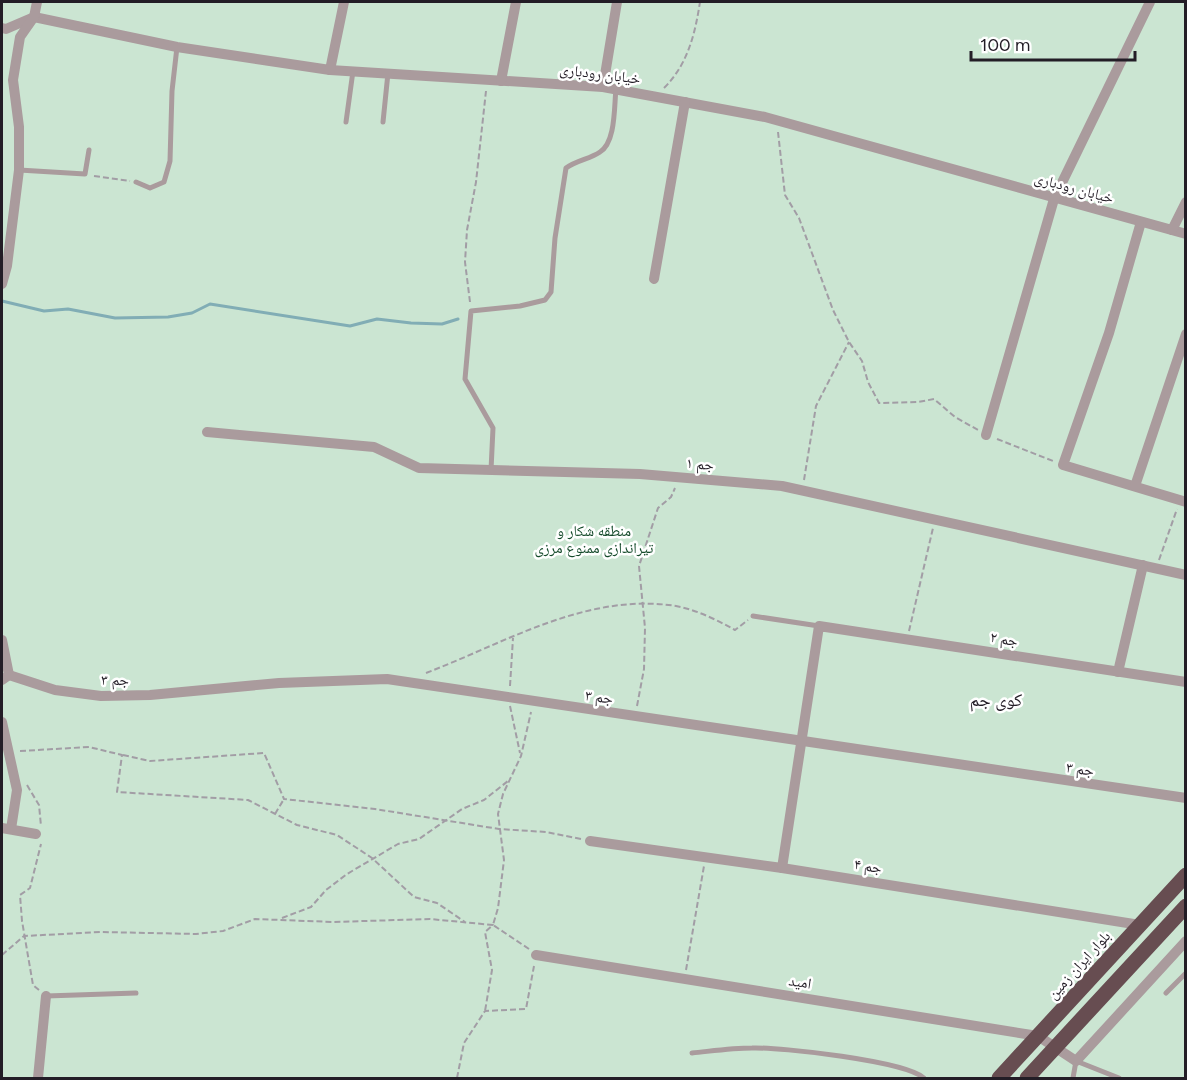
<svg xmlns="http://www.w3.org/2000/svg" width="1187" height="1080" font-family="Figtree,'Noto Naskh Arabic',sans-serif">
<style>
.green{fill:#cbe5d2}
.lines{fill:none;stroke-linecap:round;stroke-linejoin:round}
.stream{stroke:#81adb5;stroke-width:3}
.path{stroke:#a29da5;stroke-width:2;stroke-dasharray:6 3;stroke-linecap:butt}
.lane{stroke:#aa9b9d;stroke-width:5}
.street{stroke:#aa9b9d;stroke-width:10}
.primary{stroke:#674d51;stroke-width:15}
.labels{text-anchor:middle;stroke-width:5;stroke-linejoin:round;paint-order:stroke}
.street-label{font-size:15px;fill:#231d26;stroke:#fff}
.park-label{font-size:15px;fill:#144a2a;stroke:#fff}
.quarter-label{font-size:18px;fill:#231d26;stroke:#fff}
</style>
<rect width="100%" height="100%" fill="#fdf9ff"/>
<rect class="green" x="2" y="2" width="1183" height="1076"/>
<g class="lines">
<path class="stream" d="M 2,301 L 44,311 L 68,309 L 115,318 L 168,317 L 192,313 L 210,304 L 350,326 L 377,319 L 411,323 L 442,324 L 458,319"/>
<g class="path">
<path d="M 664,88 C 688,64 695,34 700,2"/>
<path d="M 778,132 L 785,195 L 799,218 L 833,310 L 849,342 L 862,361 L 868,382 L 879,403 L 918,402 L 934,399 L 955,417 L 978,430"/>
<path d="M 94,176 L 130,181"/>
<path d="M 470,302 L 465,262 L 467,230 L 476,182 L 486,91"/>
<path d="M 997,439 L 1053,461"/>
<path d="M 804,480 L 816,406 L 849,342"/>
<path d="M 1159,560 L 1177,509"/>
<path d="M 909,631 L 933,528"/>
<path d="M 426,673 C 505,643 587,592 676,606 C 697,610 717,620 735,630 L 748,620"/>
<path d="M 510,686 L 513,638"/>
<path d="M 510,706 L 520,753"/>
<path d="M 637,706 L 644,669 L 645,628 L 639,566 L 658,508 L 671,497 L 675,488"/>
<path d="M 20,751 L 89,747 L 122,755 L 117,792 L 248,800 L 297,825 L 337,835 L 372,858 L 414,897 L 437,903 L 465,922"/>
<path d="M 123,755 L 150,761 L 264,753 L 284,799 L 375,809 L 499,829 L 546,832 L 581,839"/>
<path d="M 27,785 L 39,805 L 41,826"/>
<path d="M 275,814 L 284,799"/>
<path d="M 282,918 L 311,907 L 326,890 L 347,874 L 398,844 L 419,839 L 462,809 L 484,800 L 508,781"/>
<path d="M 529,949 L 493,925 L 498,908 L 504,860 L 498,814 L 503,794 L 521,756 L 531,712"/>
<path d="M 2,955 L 24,936 L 101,932 L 196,934 L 223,931 L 255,919 L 333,922 L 430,919 L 493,925 L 485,932 L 492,970 L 485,1011"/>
<path d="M 686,970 L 704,866"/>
<path d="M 39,990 L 33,985 L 22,921 L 20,895 L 30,888 L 41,844"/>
<path d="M 457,1078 L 464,1043 L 485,1011 L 526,1009 L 534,966"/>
</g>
<g class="lane">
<path d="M 346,122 L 353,71"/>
<path d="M 383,122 L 388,73"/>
<path d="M 19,170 L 85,174 L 89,150"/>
<path d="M 136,182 L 150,188 L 164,182 L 170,161 L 172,91 L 177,47"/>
<path d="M 491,470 L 493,428 L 465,379 L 471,311 L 520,306 L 545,300 L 551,292 L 555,238 L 566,168 C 577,160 590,159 600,152 C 616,142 614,106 616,89"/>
<path d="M 753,616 L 819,626"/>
<path d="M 1166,993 L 1186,973"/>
<path d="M 46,996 L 136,993"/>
<path d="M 692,1053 C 712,1051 732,1048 752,1048 C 781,1047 905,1061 924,1078"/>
<path d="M 1073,1078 L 1076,1061 L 1119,1078"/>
</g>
<g class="street">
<path d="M 2,28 L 6,29 L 34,17 L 177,47 L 330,70 L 603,87 L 765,117 L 1186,234"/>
<path d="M 330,70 L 344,2"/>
<path d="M 501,81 L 516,2"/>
<path d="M 603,87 L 617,2"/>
<path d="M 1141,222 L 1109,333 L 1063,465 L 1186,502"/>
<path d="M 1172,230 L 1186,202"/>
<path d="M 654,279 L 685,102"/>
<path d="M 2,284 L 7,266 L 19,170 L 19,127 L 13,80 L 20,37 L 34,17 L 37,2"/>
<path d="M 207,432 L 374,447 L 419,468 L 640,474 L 782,486 L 1186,575"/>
<path d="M 986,435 L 1054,199 L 1150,2"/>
<path d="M 1135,486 L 1186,334"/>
<path d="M 2,640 L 9,675 L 2,680"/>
<path d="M 1118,672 L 1143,565"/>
<path d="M 9,675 L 55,690 L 101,696 L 150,695 L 279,683 L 387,679 L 1186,798"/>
<path d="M 2,722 L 17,790 L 11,829"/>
<path d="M 2,828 L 36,834"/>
<path d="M 590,841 L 782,868 L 1140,925"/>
<path d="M 782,868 L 819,626 L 1186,682"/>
<path d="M 536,955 L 1038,1036 L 1076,1061 L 1186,941"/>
<path d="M 38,1078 L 46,996"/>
</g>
<g class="primary">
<path d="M 999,1078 L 1186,875"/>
<path d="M 1027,1078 L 1186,906"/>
</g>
</g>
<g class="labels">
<g class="street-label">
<text transform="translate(600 74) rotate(7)" y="5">خیابان رودباری</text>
<text transform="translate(1074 188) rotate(15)" y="5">خیابان رودباری</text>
<text transform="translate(700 464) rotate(5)" y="5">جم ۱</text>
<text transform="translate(1004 639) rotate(9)" y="5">جم ۲</text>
<text transform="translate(115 680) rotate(1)" y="5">جم ۳</text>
<text transform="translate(599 697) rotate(8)" y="5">جم ۳</text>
<text transform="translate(1080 769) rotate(8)" y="5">جم ۳</text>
<text transform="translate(868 866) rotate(9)" y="5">جم ۴</text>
<text transform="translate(1079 965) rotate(-48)" y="5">بلوار ایران زمین</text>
<text transform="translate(800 982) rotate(9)" y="5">امید</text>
</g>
<g class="park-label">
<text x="594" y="536">منطقه شکار و<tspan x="594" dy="17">تیراندازی ممنوع مرزی</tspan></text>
</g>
<g class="quarter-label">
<text x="996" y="706">کوی جم</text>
</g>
</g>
<rect width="1187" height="1080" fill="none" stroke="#231d26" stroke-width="6"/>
<path d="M971 51v9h164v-9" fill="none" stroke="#231d26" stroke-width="3"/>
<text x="980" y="51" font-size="18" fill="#231d26" stroke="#ffffff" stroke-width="4.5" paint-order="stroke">100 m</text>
</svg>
